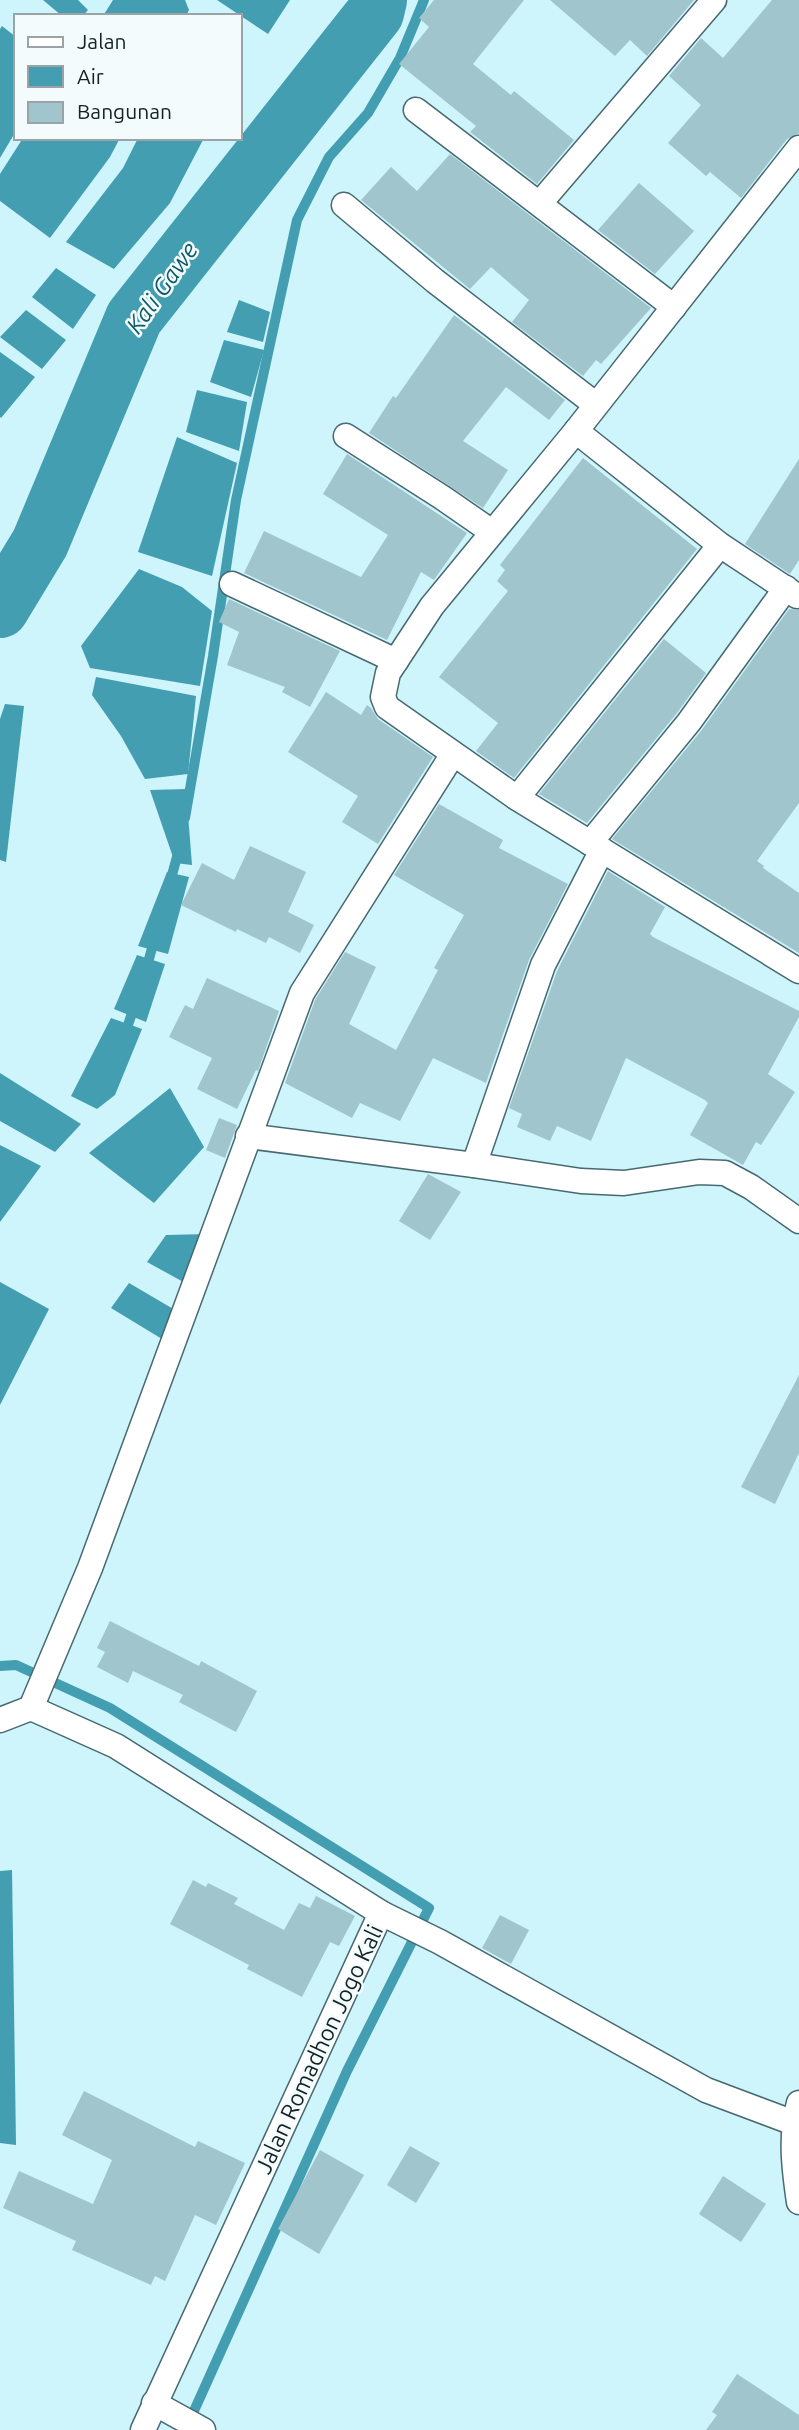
<svg xmlns="http://www.w3.org/2000/svg" width="799" height="2430" font-family="Ubuntu,sans-serif">
<style>
.water{fill:#429eb0}
.lines{fill:none;stroke-linecap:round;stroke-linejoin:round}
.stream{stroke:#429eb0;stroke-width:10}
.river{stroke:#429eb0;stroke-width:58}
.building{fill:#a0c5cc}
.minor-casing{stroke:#476970;stroke-width:27}
.minor{stroke:#fff;stroke-width:24}
.labels{text-anchor:middle;stroke-width:5;stroke-linejoin:round;paint-order:stroke}
.street-label{font-size:23px;fill:#142225;stroke:#f3fbfc}
.water-label{font-size:24px;font-style:italic;fill:#0f5c69;stroke:#f3fbfc}
</style>
<rect width="100%" height="100%" fill="#cef4fc"/>
<g class="water">
<path d="M 43,0 L 78,0 L 88,10 L 83,16 L 62,16 Z"/>
<path d="M 113,0 L 185,0 L 189,10 L 186,16 L 103,16 Z"/>
<path d="M 217,0 L 290,0 L 268,34 Z"/>
<path d="M 2,26 L 16,37 L 16,131 L 0,158 L 0,29 Z"/>
<path d="M 23,138 L 120,138 L 110,157 L 50,238 L 0,201 L 0,174 Z"/>
<path d="M 138,138 L 204,138 L 170,203 L 114,269 L 66,242 L 123,168 Z"/>
<path d="M 56,268 L 96,295 L 73,329 L 32,297 Z"/>
<path d="M 239,300 L 270,312 L 263,342 L 227,332 Z"/>
<path d="M 26,310 L 66,340 L 42,369 L 0,337 Z"/>
<path d="M 224,340 L 264,350 L 251,397 L 210,382 Z"/>
<path d="M 0,352 L 35,377 L 1,418 L 0,417 Z"/>
<path d="M 197,390 L 247,402 L 239,451 L 186,432 Z"/>
<path d="M 177,437 L 237,463 L 212,576 L 138,552 Z"/>
<path d="M 139,569 L 182,587 L 212,611 L 200,686 L 90,668 L 81,646 Z"/>
<path d="M 96,677 L 196,696 L 188,774 L 145,779 L 121,736 L 92,695 Z"/>
<path d="M 5,704 L 24,706 L 6,862 L 0,860 L 0,719 Z"/>
<path d="M 186,789 L 192,865 L 175,863 L 150,790 Z"/>
<path d="M 167,872 L 189,877 L 168,954 L 138,946 Z"/>
<path d="M 137,955 L 165,964 L 146,1022 L 114,1009 Z"/>
<path d="M 111,1018 L 142,1029 L 115,1095 L 97,1109 L 71,1096 Z"/>
<path d="M 0,1073 L 81,1124 L 55,1152 L 0,1121 Z"/>
<path d="M 170,1088 L 204,1147 L 154,1203 L 89,1153 Z"/>
<path d="M 0,1145 L 41,1166 L 0,1222 Z"/>
<path d="M 209,1234 L 187,1284 L 147,1262 L 166,1235 Z"/>
<path d="M 0,1282 L 49,1309 L 0,1405 Z"/>
<path d="M 129,1283 L 175,1310 L 162,1339 L 111,1308 Z"/>
<path d="M 12,1870 L 16,2145 L 0,2143 L 0,1871 Z"/>
</g>
<g class="lines">
<g class="stream">
<path d="M 185,818 L 213,656 L 236,500 L 297,220 L 329,157 L 368,113 L 400,58 L 424,0"/>
<path d="M 169,886 L 178,853"/>
<path d="M 146,970 L 155,937"/>
<path d="M 124,1036 L 135,1005"/>
<path d="M 0,1666 L 16,1665 L 110,1708 L 429,1908 L 347,2071 L 189,2422"/>
</g>
<path class="river" d="M 0,609 L 40,543 L 134,318 L 375,13 L 378,0"/>
</g>
<g class="building">
<path d="M 434,0 L 524,0 L 473,64 L 511,95 L 514,91 L 574,140 L 537,184 L 470,132 L 476,126 L 399,64 L 429,27 L 419,18 Z"/>
<path d="M 550,0 L 694,0 L 647,56 L 630,40 L 615,56 Z"/>
<path d="M 772,0 L 799,0 L 799,133 L 787,139 L 741,198 L 710,172 L 706,176 L 668,143 L 701,105 L 669,76 L 701,38 L 723,58 Z"/>
<path d="M 450,154 L 651,308 L 601,364 L 596,360 L 583,376 L 512,322 L 529,300 L 491,267 L 470,289 L 361,200 L 391,167 L 417,191 Z"/>
<path d="M 639,183 L 694,231 L 655,274 L 598,230 Z"/>
<path d="M 454,315 L 565,400 L 549,420 L 506,387 L 463,441 L 508,470 L 483,508 L 369,433 L 393,396 L 396,398 Z"/>
<path d="M 347,454 L 467,533 L 434,580 L 421,572 L 387,640 L 244,573 L 264,531 L 361,577 L 388,535 L 323,494 Z"/>
<path d="M 583,458 L 697,549 L 514,778 L 476,751 L 498,723 L 439,677 L 508,591 L 497,581 L 505,570 L 500,565 Z"/>
<path d="M 799,459 L 799,560 L 790,574 L 745,544 Z"/>
<path d="M 229,599 L 340,651 L 310,707 L 282,692 L 285,687 L 227,665 L 239,632 L 219,622 Z"/>
<path d="M 789,609 L 799,610 L 799,803 L 757,861 L 764,866 L 763,868 L 799,893 L 799,953 L 612,839 L 701,731 Z"/>
<path d="M 664,639 L 706,673 L 677,713 L 587,823 L 539,794 Z"/>
<path d="M 326,692 L 361,715 L 367,705 L 371,708 L 378,719 L 433,757 L 378,844 L 342,822 L 358,796 L 288,752 Z"/>
<path d="M 439,804 L 503,840 L 499,848 L 568,884 L 529,960 L 486,1083 L 433,1058 L 400,1121 L 360,1103 L 352,1118 L 285,1083 L 315,1000 L 345,952 L 376,967 L 349,1024 L 396,1050 L 438,970 L 434,968 L 464,915 L 394,875 Z"/>
<path d="M 250,846 L 306,872 L 288,912 L 314,925 L 300,953 L 269,937 L 266,943 L 237,929 L 236,932 L 181,905 L 202,863 L 234,880 Z"/>
<path d="M 608,871 L 665,907 L 650,934 L 653,937 L 799,1011 L 799,1017 L 768,1074 L 795,1092 L 761,1145 L 756,1142 L 743,1165 L 690,1135 L 708,1103 L 705,1100 L 626,1058 L 591,1141 L 557,1126 L 550,1141 L 517,1127 L 522,1114 L 509,1108 L 557,971 Z"/>
<path d="M 207,978 L 279,1011 L 258,1071 L 256,1070 L 237,1109 L 197,1089 L 212,1058 L 169,1037 L 185,1005 L 193,1009 Z"/>
<path d="M 219,1118 L 237,1125 L 225,1158 L 206,1150 Z"/>
<path d="M 428,1174 L 461,1192 L 430,1240 L 399,1221 Z"/>
<path d="M 799,1375 L 799,1453 L 775,1504 L 741,1487 Z"/>
<path d="M 110,1621 L 199,1666 L 201,1661 L 257,1691 L 236,1732 L 179,1702 L 183,1695 L 133,1671 L 128,1683 L 97,1667 L 105,1652 L 97,1648 Z"/>
<path d="M 193,1880 L 206,1887 L 208,1883 L 238,1898 L 234,1904 L 284,1930 L 299,1903 L 310,1908 L 316,1896 L 355,1916 L 339,1946 L 330,1942 L 302,1997 L 247,1969 L 249,1965 L 170,1924 Z"/>
<path d="M 500,1915 L 529,1930 L 511,1964 L 482,1948 Z"/>
<path d="M 84,2091 L 195,2147 L 198,2141 L 245,2163 L 216,2225 L 195,2215 L 165,2281 L 155,2276 L 151,2285 L 72,2250 L 76,2241 L 3,2208 L 19,2171 L 93,2204 L 112,2160 L 62,2135 Z"/>
<path d="M 410,2146 L 440,2163 L 416,2203 L 387,2185 Z"/>
<path d="M 320,2150 L 364,2175 L 319,2254 L 278,2229 Z"/>
<path d="M 723,2176 L 766,2204 L 741,2242 L 699,2214 Z"/>
<path d="M 737,2374 L 799,2415 L 799,2430 L 706,2430 L 717,2415 L 712,2412 Z"/>
</g>
<g class="lines">
<g class="minor-casing">
<g id="minor">
<path d="M 416,110 L 674,307"/>
<path d="M 799,148 L 576,431 L 432,606 L 388,673 L 383,697 L 387,707 L 517,798 L 799,971"/>
<path d="M 540,203 L 714,0"/>
<path d="M 344,205 L 435,281 L 595,404"/>
<path d="M 576,431 L 720,545 L 797,596"/>
<path d="M 346,436 L 443,498 L 492,532"/>
<path d="M 232,584 L 396,661"/>
<path d="M 517,798 L 720,545"/>
<path d="M 590,843 L 689,722 L 786,588"/>
<path d="M 248,1136 L 474,1165 L 581,1181 L 624,1183 L 699,1172 L 725,1173 L 751,1187 L 799,1221"/>
<path d="M 474,1165 L 543,965 L 602,850"/>
<path d="M 31,1708 L 90,1568 L 302,993 L 453,754"/>
<path d="M 0,1720 L 31,1708 L 116,1746 L 381,1913 L 440,1942 L 706,2090 L 794,2123"/>
<path d="M 799,2103 C 790,2136 794,2168 799,2202"/>
<path d="M 154,2403 L 203,2430"/>
<path d="M 143,2430 L 381,1913"/>
</g>
</g>
<use href="#minor" class="minor"/>
</g>
<g class="labels">
<g class="street-label">
<text transform="translate(319 2049) rotate(-65)" y="8">Jalan Romadhon Jogo Kali</text>
</g>
<g class="water-label">
<text transform="translate(162 288) rotate(-55)" y="8">Kali Gawe</text>
</g>
</g>
<rect x="14" y="14" width="228" height="126" fill="#f3fbfc" stroke="#9aa4a6" stroke-width="2"/>
<rect x="28" y="37" width="35" height="10" fill="#ffffff" stroke="#9aa4a6" stroke-width="2"/>
<text x="77" y="49" font-size="21" fill="#142225">Jalan</text>
<rect x="28" y="66" width="35" height="21" fill="#429eb0" stroke="#9aa4a6" stroke-width="2"/>
<text x="77" y="84" font-size="21" fill="#142225">Air</text>
<rect x="28" y="102" width="35" height="21" fill="#a0c5cc" stroke="#9aa4a6" stroke-width="2"/>
<text x="77" y="119" font-size="21" fill="#142225">Bangunan</text>
</svg>
